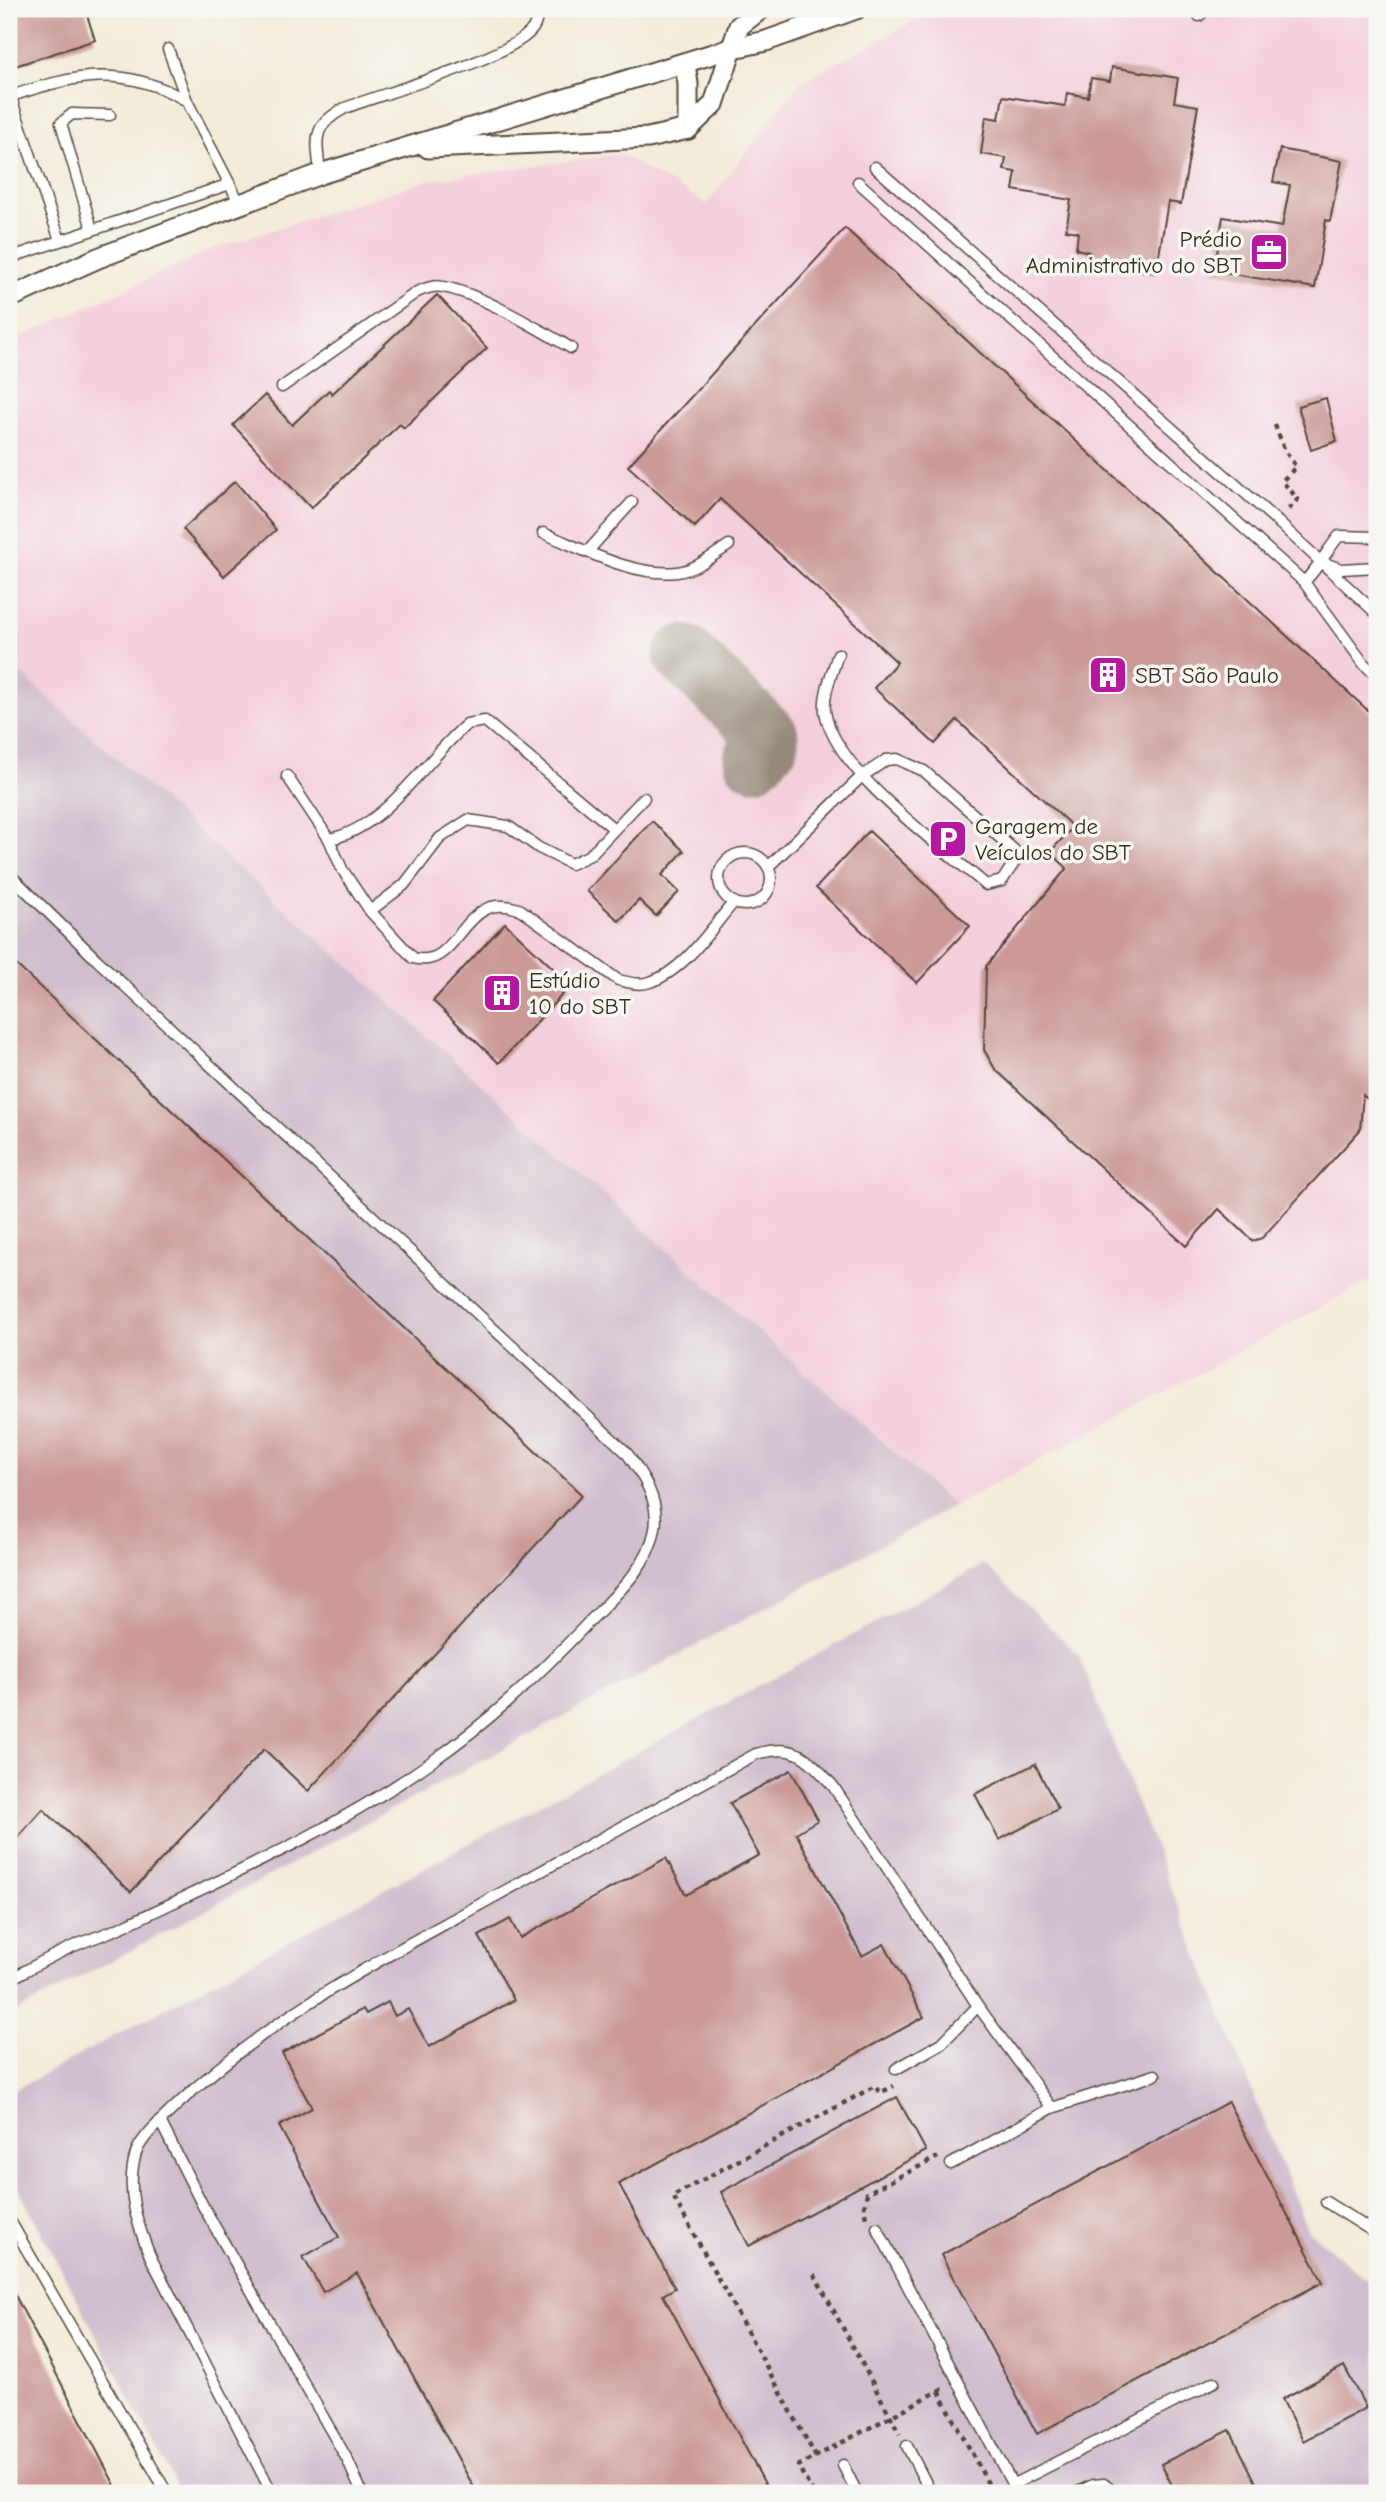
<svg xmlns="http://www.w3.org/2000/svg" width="1386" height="2502" font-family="'Comic Neue',sans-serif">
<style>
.built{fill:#f4cfdd}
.industrial{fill:#d0bdcd}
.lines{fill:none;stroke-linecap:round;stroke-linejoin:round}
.taxiway{stroke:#978a7c;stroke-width:61}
.building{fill:#cb9997}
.lane-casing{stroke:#57473a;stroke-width:13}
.street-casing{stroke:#57473a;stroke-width:23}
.path{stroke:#57473a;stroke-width:4.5;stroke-dasharray:5 5;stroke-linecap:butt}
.lane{stroke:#fff;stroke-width:10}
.street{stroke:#fff;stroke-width:19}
.labels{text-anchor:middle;stroke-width:7;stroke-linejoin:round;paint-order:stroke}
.poi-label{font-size:23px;fill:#3b2a1e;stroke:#f6f6f2;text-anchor:start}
</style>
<rect width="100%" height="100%" fill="#f6f6f2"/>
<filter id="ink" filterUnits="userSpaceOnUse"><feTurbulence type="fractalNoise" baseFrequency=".0143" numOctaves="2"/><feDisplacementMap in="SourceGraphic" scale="14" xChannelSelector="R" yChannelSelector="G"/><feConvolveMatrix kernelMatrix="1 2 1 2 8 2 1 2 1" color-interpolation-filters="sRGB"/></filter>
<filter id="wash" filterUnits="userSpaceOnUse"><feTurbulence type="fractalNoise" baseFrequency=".00686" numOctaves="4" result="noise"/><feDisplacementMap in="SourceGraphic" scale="28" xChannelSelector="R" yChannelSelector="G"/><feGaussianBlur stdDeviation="1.57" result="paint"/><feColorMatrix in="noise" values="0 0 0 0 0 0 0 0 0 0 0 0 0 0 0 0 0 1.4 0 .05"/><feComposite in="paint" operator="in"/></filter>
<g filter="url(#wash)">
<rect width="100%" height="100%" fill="#f3ebd9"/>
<path class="built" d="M 937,9 L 1377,9 L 1377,1277 L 954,1506 L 9,663 L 9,343 L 212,249 L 428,180 L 619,154 L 707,204 L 799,83 Z"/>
<g class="industrial">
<path d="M 9,663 L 954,1506 L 9,2016 Z"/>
<path d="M 984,1564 L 1078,1654 L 1307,2229 L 1377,2289 L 1377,2493 L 180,2493 L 9,2171 L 9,2093 Z"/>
</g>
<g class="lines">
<path class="taxiway" d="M 684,655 L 768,736 L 768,744 L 754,759"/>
</g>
<g id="blocks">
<g class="building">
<path d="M 9,9 L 85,9 L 95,40 L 9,68 Z"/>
<path d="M 1112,67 L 1178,78 L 1174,102 L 1198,106 L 1181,204 L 1168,202 L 1156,273 L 1087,262 L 1089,252 L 1076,249 L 1078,232 L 1066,230 L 1071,200 L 1013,190 L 1016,172 L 1004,170 L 1006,158 L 981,154 L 986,117 L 999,119 L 1003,96 L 1065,106 L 1067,93 L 1088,97 L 1091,78 L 1110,81 Z"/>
<path d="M 1280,149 L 1342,161 L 1330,221 L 1326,220 L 1315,288 L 1214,271 L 1223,217 L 1282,227 L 1290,185 L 1273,182 Z"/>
<path d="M 845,228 L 1377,719 L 1377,1108 L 1363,1095 L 1360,1130 L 1262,1238 L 1253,1241 L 1219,1209 L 1186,1246 L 995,1069 L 984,1050 L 986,966 L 1067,868 L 1050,852 L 1073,827 L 957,720 L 935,744 L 874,688 L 897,662 L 720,499 L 695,527 L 628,466 Z"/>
<path d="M 437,295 L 487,348 L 404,428 L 400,424 L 311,508 L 233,425 L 265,395 L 292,425 L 329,390 L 332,394 Z"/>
<path d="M 1326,398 L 1337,441 L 1311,450 L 1298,406 Z"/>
<path d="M 235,481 L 276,530 L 224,576 L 183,529 Z"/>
<path d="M 652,821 L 684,851 L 662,875 L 679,892 L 656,916 L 639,900 L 619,921 L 587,891 Z"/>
<path d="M 869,831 L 970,926 L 917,983 L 816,888 Z"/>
<path d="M 505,923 L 571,985 L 499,1063 L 433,1001 Z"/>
<path d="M 9,958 L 582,1495 L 308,1791 L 264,1749 L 131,1892 L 43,1809 L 9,1847 Z"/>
<path d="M 1035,1764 L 1058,1809 L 999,1840 L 975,1794 Z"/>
<path d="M 791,1770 L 818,1820 L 796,1833 L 862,1956 L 884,1944 L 924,2017 L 619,2184 L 675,2288 L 663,2295 L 770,2493 L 477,2493 L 357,2273 L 323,2292 L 303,2257 L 339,2237 L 279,2126 L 312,2108 L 282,2053 L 363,2009 L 366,2014 L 388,2002 L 395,2016 L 408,2009 L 429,2047 L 514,2000 L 479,1936 L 510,1919 L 520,1938 L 666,1858 L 686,1895 L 759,1855 L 730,1803 Z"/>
<path d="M 897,2097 L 926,2151 L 749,2246 L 721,2192 Z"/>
<path d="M 1228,2102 L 1323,2282 L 1037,2434 L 941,2255 Z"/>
<path d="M 9,2284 L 119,2493 L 9,2493 Z"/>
<path d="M 1344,2366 L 1366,2408 L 1303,2441 L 1282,2399 Z"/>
<path d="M 1230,2430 L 1261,2493 L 1176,2493 L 1161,2464 Z"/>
</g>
</g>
</g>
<g filter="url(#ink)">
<use href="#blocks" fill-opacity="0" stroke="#57473a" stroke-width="2"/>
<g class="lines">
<g class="lane-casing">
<g id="lane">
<path d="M 1199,16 L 1206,9"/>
<path d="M 168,49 L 187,101"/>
<path d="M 10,96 L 60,240"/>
<path d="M 9,97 C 74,74 124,64 187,101 L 240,204"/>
<path d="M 875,167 L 1278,522 L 1377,614"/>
<path d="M 320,174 C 317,139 310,127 345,108 C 385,93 503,59 529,33 C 537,25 537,19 537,9"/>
<path d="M 858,182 L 1304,582 L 1364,664 L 1377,676"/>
<path d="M 92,229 L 61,123 L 72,114 L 110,115"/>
<path d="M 9,235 L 15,256"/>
<path d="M 9,258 L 230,184"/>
<path d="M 282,387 L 417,292 C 426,288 434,285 443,287 C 479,293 538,329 571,348"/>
<path d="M 543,533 C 583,549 633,577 677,572 C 695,570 714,555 729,545"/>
<path d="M 588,551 L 632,502"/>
<path d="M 1327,564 L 1341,569 L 1377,567"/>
<path d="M 1304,582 C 1319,567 1326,552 1339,536 L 1377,537"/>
<path d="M 287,776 L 329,839 C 385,829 424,761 467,724 L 485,721 L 614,829"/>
<path d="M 329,839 L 342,869 L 370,911 L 404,885 L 440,838 L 468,820 L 508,826 L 539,848 L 571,864 L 590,855 L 644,798"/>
<circle cx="745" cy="879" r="26"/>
<path d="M 768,867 L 861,777 L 886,760 L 897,759 L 924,771 L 1014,850 L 1016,860 L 1002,881 L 986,885 C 942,847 833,770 825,711 C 823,693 833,671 838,654"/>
<path d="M 9,874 L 96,959 L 626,1452 C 642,1474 660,1500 655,1529 C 648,1569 612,1598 585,1626 C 537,1676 488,1723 431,1762 C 338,1828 231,1875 128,1924 C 108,1934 85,1940 65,1950 C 46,1959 27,1970 9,1980"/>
<path d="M 370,911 L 413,958 C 462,971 461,886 521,910 L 618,980 C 628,982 639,986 650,982 C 685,971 711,928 734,902"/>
<path d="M 896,2069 L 942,2043 L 978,2006"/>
<path d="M 160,2121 L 203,2206 L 347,2459 L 362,2493"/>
<path d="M 951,2164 L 1052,2108 L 1155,2075"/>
<path d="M 1326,2202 L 1377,2234"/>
<path d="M 9,2219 L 167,2493"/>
<path d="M 877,2228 L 1017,2493"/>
<path d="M 907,2446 L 931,2493"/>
<path d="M 843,2465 L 857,2493"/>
<path d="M 1012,2485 L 1214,2382"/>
<path d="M 272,2493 L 150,2256 C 137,2223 125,2189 136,2153 C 142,2136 164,2118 177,2105 C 266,2020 374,1963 481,1904 C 573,1854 664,1804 756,1754 C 796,1742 808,1758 833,1786 L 978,2006 L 1052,2108"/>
<path d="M 1076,2493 L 1093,2485 L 1104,2484 L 1115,2493"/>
</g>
</g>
<g class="street-casing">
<g id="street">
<path d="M 685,64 L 688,84 L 688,129"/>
<path d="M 428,148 L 648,138 L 688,129 L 714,104 L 739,26 L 761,9"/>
<path d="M 9,298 L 98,258 L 320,174 L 729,49 L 766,41 L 856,9"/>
</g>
</g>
<g class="path">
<path d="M 1275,425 L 1284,449 L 1296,467 L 1282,481 L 1298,499 L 1287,511"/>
<path d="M 866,2217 L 864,2207 L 867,2193 L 938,2157"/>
<path d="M 814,2274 L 900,2434"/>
<path d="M 939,2391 L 993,2493"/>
<path d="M 816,2457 L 673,2196 L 875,2086 L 880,2093 L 894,2086"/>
<path d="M 813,2493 L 798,2466 L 944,2388"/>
</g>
<use href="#lane" class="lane"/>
<use href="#street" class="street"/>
</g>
</g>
<defs>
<g id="office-square" transform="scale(2.0125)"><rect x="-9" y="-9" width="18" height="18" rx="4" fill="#b5179e" stroke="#f6f6f2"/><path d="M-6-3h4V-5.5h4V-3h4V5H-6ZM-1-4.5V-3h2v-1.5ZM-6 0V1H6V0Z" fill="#fff"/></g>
<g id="building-square" transform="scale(2.0125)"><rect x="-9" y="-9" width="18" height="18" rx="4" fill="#b5179e" stroke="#f6f6f2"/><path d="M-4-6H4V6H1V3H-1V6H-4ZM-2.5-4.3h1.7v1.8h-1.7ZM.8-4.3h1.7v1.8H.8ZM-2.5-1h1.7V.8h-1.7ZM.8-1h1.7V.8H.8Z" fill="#fff"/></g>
<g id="parking-square" transform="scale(2.0125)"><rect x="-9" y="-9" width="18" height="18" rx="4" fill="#b5179e" stroke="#f6f6f2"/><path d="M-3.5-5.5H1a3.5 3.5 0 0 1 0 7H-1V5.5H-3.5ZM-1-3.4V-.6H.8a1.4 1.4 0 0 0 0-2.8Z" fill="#fff"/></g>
</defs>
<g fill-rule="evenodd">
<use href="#office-square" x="1269" y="252"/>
<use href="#building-square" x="1108" y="675"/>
<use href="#parking-square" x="948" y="839"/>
<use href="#building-square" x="502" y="993"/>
</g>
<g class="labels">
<g class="poi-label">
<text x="1242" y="247" text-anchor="end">Prédio<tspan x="1242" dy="26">Administrativo do SBT</tspan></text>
<text x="1135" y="683">SBT São Paulo</text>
<text x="975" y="834">Garagem de<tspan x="975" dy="26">Veículos do SBT</tspan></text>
<text x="529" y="988">Estúdio<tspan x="529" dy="26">10 do SBT</tspan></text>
</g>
</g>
<rect width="1386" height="2502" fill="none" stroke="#f6f6f2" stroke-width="35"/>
</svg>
